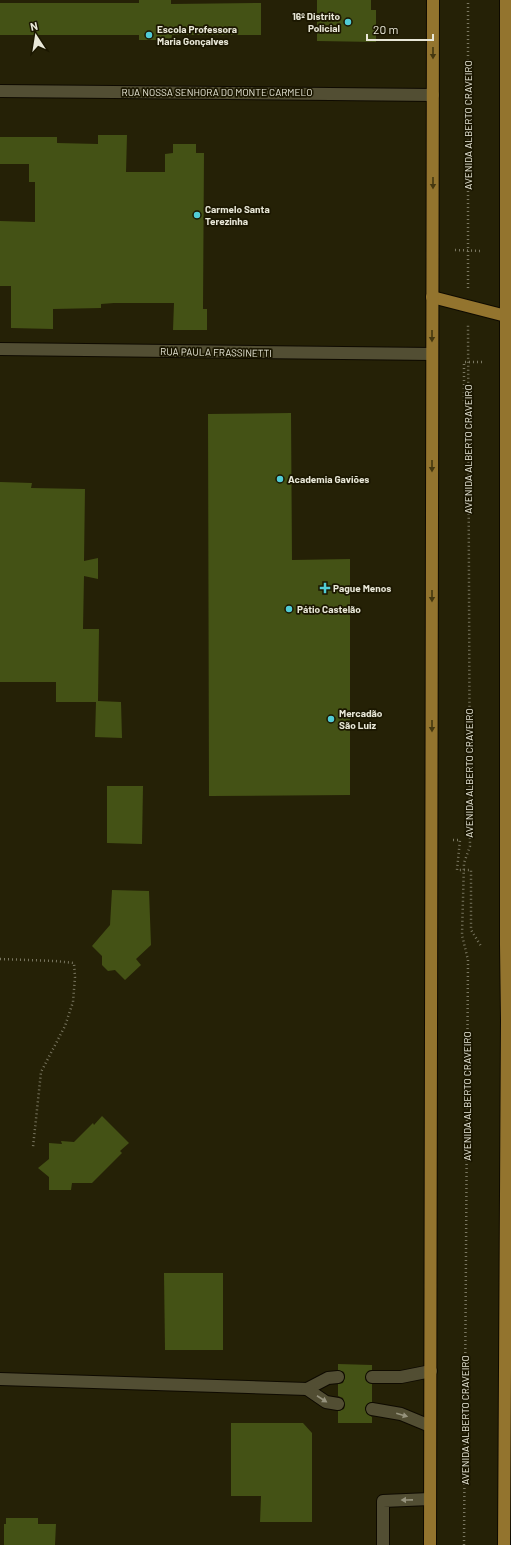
<svg xmlns="http://www.w3.org/2000/svg" width="511" height="1545" font-family="Barlow,sans-serif">
<style>
.building{fill:#445215}
.lines{fill:none;stroke-linecap:round;stroke-linejoin:round}
.service-casing{stroke:#0e0a00;stroke-width:14}
.minor-casing{stroke:#0e0a00;stroke-width:14}
.primary-casing{stroke:#0e0a00;stroke-width:14}
.path{stroke:#7a7761;stroke-width:2.5;stroke-dasharray:1 3;stroke-linecap:butt}
.service{stroke:#524e33;stroke-width:12}
.minor{stroke:#524e33;stroke-width:12}
.primary{stroke:#93742e;stroke-width:12}
.oneway{fill:#453810}
.oneway2{fill:#96937d}
.poi-dot{fill:#51ccd5;stroke:#1b1700;stroke-width:1.5}
.labels{text-anchor:middle;stroke-width:3.5;stroke-linejoin:round;paint-order:stroke}
.poi-label{font-size:10px;font-weight:bold;fill:#e9e8d8;stroke:#1b1700;text-anchor:start}
.street-label{font-size:10px;fill:#e9e8d8;stroke:#1b1700}
</style>
<rect width="100%" height="100%" fill="#252106"/>
<g class="building">
<path d="M 139,0 L 171,0 L 171,4 L 261,3 L 261,35 L 172,35 L 171,40 L 139,40 L 139,35 L 0,35 L 0,3 L 139,3 Z"/>
<path d="M 317,0 L 371,0 L 371,10 L 376,10 L 376,42 L 317,41 Z"/>
<path d="M 98,135 L 127,135 L 126,172 L 165,172 L 165,154 L 173,153 L 173,144 L 196,144 L 196,153 L 204,153 L 203,309 L 207,309 L 207,330 L 173,330 L 174,303 L 114,303 L 101,304 L 101,308 L 53,309 L 53,329 L 11,328 L 11,286 L 0,286 L 0,221 L 35,222 L 35,182 L 29,182 L 29,164 L 0,164 L 0,137 L 57,137 L 57,143 L 98,144 Z"/>
<path d="M 291,413 L 292,560 L 350,559 L 350,795 L 209,796 L 208,414 Z"/>
<path d="M 0,482 L 32,483 L 31,488 L 85,489 L 84,561 L 98,558 L 98,579 L 84,576 L 83,629 L 99,629 L 98,701 L 121,702 L 122,738 L 95,737 L 96,702 L 56,702 L 56,682 L 0,682 Z"/>
<path d="M 107,786 L 143,786 L 142,844 L 107,843 Z"/>
<path d="M 112,890 L 149,891 L 151,945 L 136,959 L 141,965 L 125,980 L 115,970 L 108,971 L 102,965 L 102,956 L 92,946 L 110,925 Z"/>
<path d="M 102,1116 L 129,1143 L 120,1151 L 122,1153 L 92,1183 L 72,1183 L 71,1190 L 49,1190 L 49,1177 L 38,1168 L 49,1159 L 49,1143 L 62,1144 L 61,1141 L 74,1142 L 93,1123 L 94,1125 Z"/>
<path d="M 164,1273 L 223,1273 L 223,1350 L 165,1350 Z"/>
<path d="M 338,1364 L 372,1365 L 372,1370 L 368,1371 L 365,1377 L 366,1381 L 372,1384 L 372,1402 L 367,1404 L 365,1408 L 367,1414 L 372,1417 L 372,1423 L 338,1423 L 338,1411 L 344,1409 L 345,1405 L 343,1398 L 338,1396 L 338,1384 L 343,1383 L 345,1377 L 344,1372 L 338,1370 Z"/>
<path d="M 231,1423 L 303,1423 L 312,1433 L 312,1522 L 260,1522 L 261,1496 L 231,1496 Z"/>
<path d="M 6,1518 L 38,1518 L 38,1524 L 56,1524 L 55,1545 L 4,1545 L 4,1524 L 6,1524 Z"/>
</g>
<g class="lines">
<g class="service-casing">
<g id="service">
<path d="M 372,1377 L 401,1377 L 431,1371"/>
<path d="M 0,1379 L 307,1389 L 328,1378 L 338,1377"/>
<path d="M 307,1389 L 326,1402 L 338,1404"/>
<path d="M 372,1409 L 401,1414 L 430,1426"/>
<path d="M 383,1545 L 383,1501 L 430,1499"/>
</g>
</g>
<g class="minor-casing">
<g id="minor">
<path d="M 0,91 L 433,95"/>
<path d="M 0,349 L 432,354"/>
</g>
</g>
<g class="primary-casing">
<g id="primary">
<path d="M 432,297 L 506,316"/>
<path d="M 430,1545 L 433,0"/>
<path d="M 504,1545 L 507,1020 L 506,945 L 506,0"/>
</g>
</g>
<g class="path">
<path d="M 455,250 L 482,251"/>
<path d="M 468,288 L 468,0"/>
<path d="M 464,401 L 464,362 L 482,362"/>
<path d="M 453,840 L 460,840 L 457,870 L 471,870 L 471,930 L 481,946"/>
<path d="M 0,959 L 55,961 L 74,963 L 75,977 L 73,1002 L 65,1026 L 41,1072 L 33,1147"/>
<path d="M 464,1545 L 468,960 L 462,935 L 464,863 L 470,846 L 468,323"/>
</g>
<use href="#service" class="service"/>
<use href="#minor" class="minor"/>
<use href="#primary" class="primary"/>
</g>
<defs><path id="oneway-solid" d="M-6-.8H1V-3.2L6.5 0L1 3.2V.8H-6Z"/></defs>
<g class="oneway">
<use href="#oneway-solid" transform="translate(433 53) rotate(90)"/>
<use href="#oneway-solid" transform="translate(433 183) rotate(90)"/>
<use href="#oneway-solid" transform="translate(432 336) rotate(90)"/>
<use href="#oneway-solid" transform="translate(432 466) rotate(90)"/>
<use href="#oneway-solid" transform="translate(432 596) rotate(90)"/>
<use href="#oneway-solid" transform="translate(432 726) rotate(90)"/>
</g>
<g class="oneway2">
<use href="#oneway-solid" transform="translate(322 1399) rotate(33)"/>
<use href="#oneway-solid" transform="translate(402 1415) rotate(16)"/>
<use href="#oneway-solid" transform="translate(407 1500) rotate(179)"/>
</g>
<g class="poi-dot">
<circle cx="348" cy="22" r="4"/>
<circle cx="149" cy="35" r="4"/>
<circle cx="197" cy="215" r="4"/>
<circle cx="280" cy="479" r="4"/>
<path d="M323 582h4v4h4v4h-4v4h-4v-4h-4v-4h4z"/>
<circle cx="289" cy="609" r="4"/>
<circle cx="331" cy="719" r="4"/>
</g>
<g class="labels">
<g class="poi-label">
<text x="340" y="20" text-anchor="end">16º Distrito<tspan x="340" dy="12">Policial</tspan></text>
<text x="157" y="33">Escola Professora<tspan x="157" dy="12">Maria Gonçalves</tspan></text>
<text x="205" y="213">Carmelo Santa<tspan x="205" dy="12">Terezinha</tspan></text>
<text x="288" y="483">Academia Gaviões</text>
<text x="333" y="592">Pague Menos</text>
<text x="297" y="613">Pátio Castelão</text>
<text x="339" y="717">Mercadão<tspan x="339" dy="12">São Luiz</tspan></text>
</g>
<g class="street-label">
<text x="217" y="96">RUA NOSSA SENHORA DO MONTE CARMELO</text>
<text transform="translate(468 125) rotate(-90)" y="4">AVENIDA ALBERTO CRAVEIRO</text>
<text transform="translate(216 352) rotate(1)" y="4">RUA PAULA FRASSINETTI</text>
<text transform="translate(468 449) rotate(-90)" y="4">AVENIDA ALBERTO CRAVEIRO</text>
<text transform="translate(469 773) rotate(-90)" y="4">AVENIDA ALBERTO CRAVEIRO</text>
<text transform="translate(467 1096) rotate(-90)" y="4">AVENIDA ALBERTO CRAVEIRO</text>
<text transform="translate(465 1420) rotate(-90)" y="4">AVENIDA ALBERTO CRAVEIRO</text>
</g>
</g>
<g transform="translate(36 36) rotate(348)" stroke="#1b1700" stroke-width="3" paint-order="stroke">
<path d="M0-3L7 15L0 10L-7 15Z" fill="#e9e8d8"/>
<text y="-6" font-size="11" font-weight="bold" text-anchor="middle" fill="#e9e8d8">N</text>
</g>
<path d="M367 34v6h66v-6" fill="none" stroke="#e9e8d8" stroke-width="2"/>
<text x="373" y="34" font-size="12" fill="#e9e8d8" stroke="#1b1700" stroke-width="3" paint-order="stroke">20 m</text>
</svg>
